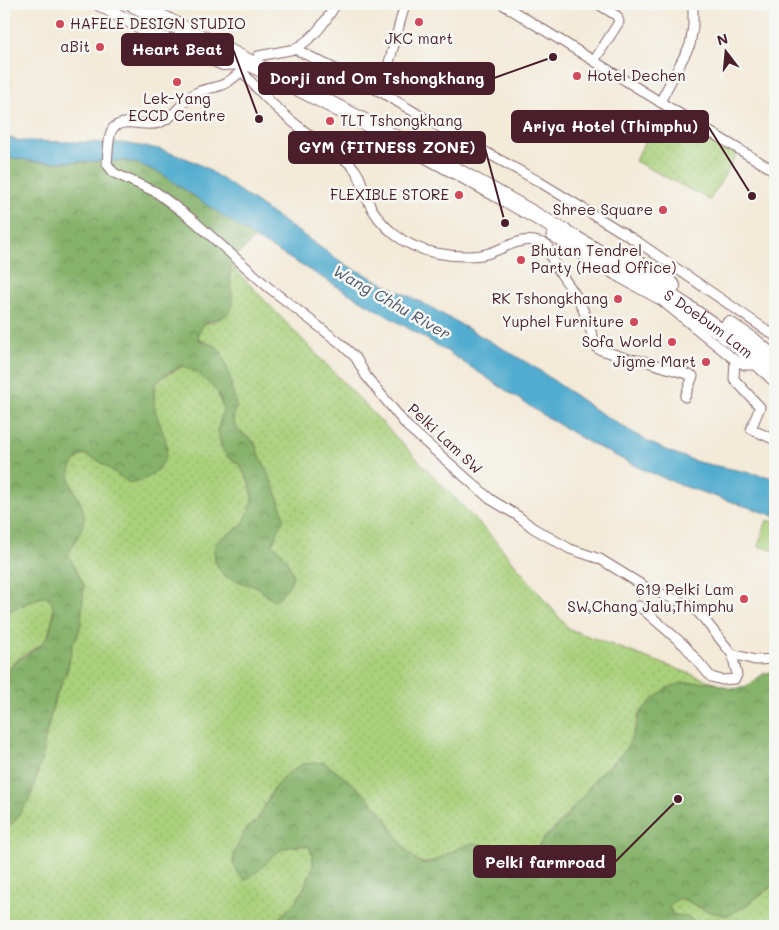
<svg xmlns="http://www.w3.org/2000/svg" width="779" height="930" font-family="Mali,sans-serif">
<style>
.green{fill:url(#green-dots);stroke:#7a7853}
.forest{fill:url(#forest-crowns);stroke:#68684b}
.pitch{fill:#a9d07b;stroke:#7a7853}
.water{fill:#51accf;stroke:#4e667d}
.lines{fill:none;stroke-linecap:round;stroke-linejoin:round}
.street-casing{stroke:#856668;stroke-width:11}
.secondary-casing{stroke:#856668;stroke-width:14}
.highway-casing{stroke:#856668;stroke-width:18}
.street{stroke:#fff;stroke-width:9}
.secondary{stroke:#fff;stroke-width:12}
.highway{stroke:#fff;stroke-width:16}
.poi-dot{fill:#d1495b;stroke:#f6f6f2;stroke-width:2}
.labels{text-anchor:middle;stroke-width:5;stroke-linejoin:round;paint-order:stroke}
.poi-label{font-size:15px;fill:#4a1f2b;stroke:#f6f6f2;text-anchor:end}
.street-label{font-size:15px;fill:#4a1f2b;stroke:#f6f6f2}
.water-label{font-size:16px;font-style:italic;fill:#4d576d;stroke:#f6f6f2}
.leader{fill:none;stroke:#4a1f2b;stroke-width:2}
.callout-dot{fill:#4a1f2b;stroke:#f6f6f2;stroke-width:2}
.callout{fill:#4a1f2b;stroke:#4a1f2b;stroke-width:2}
.callout-label{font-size:16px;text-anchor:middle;font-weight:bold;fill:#fff}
</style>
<defs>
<pattern id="green-dots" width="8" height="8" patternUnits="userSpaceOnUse" patternTransform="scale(1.25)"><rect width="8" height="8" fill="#a9d07b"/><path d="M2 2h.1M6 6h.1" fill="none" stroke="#93b26a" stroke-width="1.8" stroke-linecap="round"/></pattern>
<pattern id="forest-crowns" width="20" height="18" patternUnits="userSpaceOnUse" patternTransform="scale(1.25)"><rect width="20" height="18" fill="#86b26b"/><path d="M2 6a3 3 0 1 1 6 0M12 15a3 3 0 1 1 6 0" fill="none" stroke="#709058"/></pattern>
</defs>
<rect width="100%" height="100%" fill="#f6f6f2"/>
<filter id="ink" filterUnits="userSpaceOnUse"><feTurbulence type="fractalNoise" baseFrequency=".02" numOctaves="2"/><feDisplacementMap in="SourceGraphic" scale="10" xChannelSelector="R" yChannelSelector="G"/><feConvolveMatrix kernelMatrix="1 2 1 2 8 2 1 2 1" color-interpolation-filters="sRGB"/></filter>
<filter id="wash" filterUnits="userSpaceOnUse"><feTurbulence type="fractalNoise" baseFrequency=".0096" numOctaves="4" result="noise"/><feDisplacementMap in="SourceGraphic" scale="20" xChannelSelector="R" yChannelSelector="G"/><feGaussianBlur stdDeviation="1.12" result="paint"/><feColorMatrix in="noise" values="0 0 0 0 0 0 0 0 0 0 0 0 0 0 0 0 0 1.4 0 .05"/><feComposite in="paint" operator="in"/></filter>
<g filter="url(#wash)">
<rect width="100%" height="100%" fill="#f3ead8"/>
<g class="green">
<path d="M 663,107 L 738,152 L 710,200 L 635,161 Z"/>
<path d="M 230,264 L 494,539 L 569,629 L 718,684 C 709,683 690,681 681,684 C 674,686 657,696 651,701 C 634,716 637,734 625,750 C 618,760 608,765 600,773 C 593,780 589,791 582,798 C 570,810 559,825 546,836 C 540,841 538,850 533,855 C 525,861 516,859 509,864 L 503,863 L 485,846 C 478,846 468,845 462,847 C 453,850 431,865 423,863 C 407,859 392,826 382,813 C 366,793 344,777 323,762 L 274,788 L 257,821 L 247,828 L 234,854 L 233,863 L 238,873 L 253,875 C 273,855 278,844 309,846 L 313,857 L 313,866 L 305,886 L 296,901 L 272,926 L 198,926 L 183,921 L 172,926 L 4,926 L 4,828 L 14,822 L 44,751 L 43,747 L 55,698 L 67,672 L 73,642 L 77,638 L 84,585 L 68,555 C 72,546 84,526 84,518 C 84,493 51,477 84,454 L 99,461 L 168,449 L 153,405 L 155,385 L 164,376 L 184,366 L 198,372 L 218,393 L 223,409 L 218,430 L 227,456 L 240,465 L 249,482 L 252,492 L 252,503 L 243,525 L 220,539 L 246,584 L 257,586 L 272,600 L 289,585 L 293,576 L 291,570 L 271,545 L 255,442 C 240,432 228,427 236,407 L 206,341 L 200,341 L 197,337 C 205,316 209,327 222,317 C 226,314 229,309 233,305 L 229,277 Z"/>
<path d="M 42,597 L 48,597 C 54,604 54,611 52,620 C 46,651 37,643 17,660 C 12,664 8,670 4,675 L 4,613 Z"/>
<path d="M 775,884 L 775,926 L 696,926 C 692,916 683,916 673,915 L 669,907 L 676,900 L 681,898 L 707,911 L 744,907 Z"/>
</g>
<g class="forest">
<path d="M 4,157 L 41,162 L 84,162 L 117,160 L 139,164 L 162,174 L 255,238 C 238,256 227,259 231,286 C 231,292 234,300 233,305 C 228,322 209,317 202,326 C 200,329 199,333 198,337 L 200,341 L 216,346 L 222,354 L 230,378 L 236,407 L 232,416 L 236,429 L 254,442 L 277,494 L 284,518 L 272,545 C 282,549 290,565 293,576 L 289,585 L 277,600 L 272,600 L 257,586 L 246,584 L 224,576 L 215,562 L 214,546 L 220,539 L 243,525 L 252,503 L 252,492 L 249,482 L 240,465 L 227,456 L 221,447 L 218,430 L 223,409 L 218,393 L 198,373 L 183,366 C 175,370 160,375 155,385 C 154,388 154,393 154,396 C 152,425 182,446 156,471 C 150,478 138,482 129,483 L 99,461 L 84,454 C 51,477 84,493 84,518 C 84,526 72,546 68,555 L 84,585 L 81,624 L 77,638 L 73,642 L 67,672 L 55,698 L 43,746 L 44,751 L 30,798 L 14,822 L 4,828 L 4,675 L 18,660 L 39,647 L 49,635 L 54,612 L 51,601 L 48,597 L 42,597 L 4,613 Z"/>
<path d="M 775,671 L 775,884 L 744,907 L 729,915 L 723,915 L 707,911 L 681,898 L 676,900 L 669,907 L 673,915 C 683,916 692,915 696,926 L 272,926 L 296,902 L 305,886 L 313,866 L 313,857 L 309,846 C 269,842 273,867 244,880 L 238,873 L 233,863 L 234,854 L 241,838 L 247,828 L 257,821 L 274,788 L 287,774 L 303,764 L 323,762 C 344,777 365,792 381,812 C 394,828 402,853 421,863 C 430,867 459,846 470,844 C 488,840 494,861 509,864 L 512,862 L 526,859 L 534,853 L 545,837 L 550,834 L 568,815 L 578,801 L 582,798 L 599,774 L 610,766 L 626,749 L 635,730 L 639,714 L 652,700 L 667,688 L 682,683 L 706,682 L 718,684 L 730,689 L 740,688 L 746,687 L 763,674 Z"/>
<path d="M 192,920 L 198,926 L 172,926 L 183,921 Z"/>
</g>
<path class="pitch" d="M 767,520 L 775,522 L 775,551 L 758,546 Z"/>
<path class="water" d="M 4,136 L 20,141 L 122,143 L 159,149 L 188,159 L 206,168 L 231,185 L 346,265 L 423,303 L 509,352 L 536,368 L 594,409 L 647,441 L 668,451 L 698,462 L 775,478 L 775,516 L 683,486 L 642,469 L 588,442 L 543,415 L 445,350 L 255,238 L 162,174 L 139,164 L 126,161 L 41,162 L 4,157 Z"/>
</g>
<g filter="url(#ink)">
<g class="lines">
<g class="street-casing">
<g id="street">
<path d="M 502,4 L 660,102 L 775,171"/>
<path d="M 295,49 C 315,37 324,24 336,4"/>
<path d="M 258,56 L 295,49 L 381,92 L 431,122 L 538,181 L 638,242 L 775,336"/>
<path d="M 594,61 L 619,22 L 617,16 L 598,4"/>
<path d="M 250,63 C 242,70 235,78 226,83 C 215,90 201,87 191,96 C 180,105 172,119 159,123 C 145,128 127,117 114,127 C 108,132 108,156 107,164 L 114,173 L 156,192 L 193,220 L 268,287 L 340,343 L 356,358 L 366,376 L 407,426 L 490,499 L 518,516 L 533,528 L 570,549 L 600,559 L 647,588 L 684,603 L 696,610 L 704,619 L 732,654 L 755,660 L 775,659"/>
<path d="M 242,71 C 261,95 283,115 308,134 C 322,144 338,153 351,165 C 361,175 362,186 367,199 C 380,228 405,247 436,253 C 451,256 467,257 482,255 C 507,250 520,232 547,245"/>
<path d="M 4,85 L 6,85"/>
<path d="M 381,92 L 405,4"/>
<path d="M 660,102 L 690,45 L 693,26 L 693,4"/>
<path d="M 551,236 L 620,278 L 662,301 L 735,360 L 745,365 L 759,365"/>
<path d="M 547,245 C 551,265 568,282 578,299 C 587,315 590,333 598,349 L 629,359 L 644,361 L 693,376 L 685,397"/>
<path d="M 735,360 L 734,379 L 760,407 L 751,429 L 775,440"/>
<path d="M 639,606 L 684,645 L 711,677 L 722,680 L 735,679 L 737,675 L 732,654"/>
</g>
</g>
<g class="secondary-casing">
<path id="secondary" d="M 98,4 L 143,29 L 223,64 L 250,63"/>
</g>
<g class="highway-casing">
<g id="highway">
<path id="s1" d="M 134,4 C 283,80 433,154 577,240 C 647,282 717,321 775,378"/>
<path d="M 625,256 L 672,286"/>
<path d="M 729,325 L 753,341 L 775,360"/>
</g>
</g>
<use href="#street" class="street"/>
<use href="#secondary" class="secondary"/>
<use href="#highway" class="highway"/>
</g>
</g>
<g class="poi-dot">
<circle cx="419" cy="22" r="5"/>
<circle cx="60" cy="24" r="5"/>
<circle cx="100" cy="47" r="5"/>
<circle cx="577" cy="76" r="5"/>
<circle cx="177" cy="82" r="5"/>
<circle cx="330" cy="121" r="5"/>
<circle cx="459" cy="195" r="5"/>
<circle cx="663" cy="210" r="5"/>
<circle cx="521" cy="260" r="5"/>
<circle cx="618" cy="299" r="5"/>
<circle cx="634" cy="322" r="5"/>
<circle cx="672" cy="342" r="5"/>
<circle cx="706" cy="362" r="5"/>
<circle cx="744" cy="599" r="5"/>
</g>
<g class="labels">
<g class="poi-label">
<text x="70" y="29" text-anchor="start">HAFELE DESIGN STUDIO</text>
<text x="419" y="44" text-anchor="middle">JKC mart</text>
<text x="90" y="52">aBit</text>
<text x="587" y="81" text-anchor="start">Hotel Dechen</text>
<text x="177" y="104" text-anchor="middle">Lek-Yang<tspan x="177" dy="17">ECCD Centre</tspan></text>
<text x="340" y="126" text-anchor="start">TLT Tshongkhang</text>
<text x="449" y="200">FLEXIBLE STORE</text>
<text x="653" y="215">Shree Square</text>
<text x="531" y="256" text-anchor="start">Bhutan Tendrel<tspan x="531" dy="17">Party (Head Office)</tspan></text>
<text x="608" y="304">RK Tshongkhang</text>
<text x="624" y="327">Yuphel Furniture</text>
<text x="662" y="347">Sofa World</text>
<text x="696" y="367">Jigme Mart</text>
<text x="734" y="595">619 Pelki Lam<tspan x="734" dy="17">SW,Chang Jalu,Thimphu</tspan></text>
</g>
<g class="street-label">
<text dy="5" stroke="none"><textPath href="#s1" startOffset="658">S Doebum Lam</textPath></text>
<text transform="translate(445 439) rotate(43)" y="5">Pelki Lam SW</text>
</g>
<g class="water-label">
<text transform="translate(392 302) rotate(30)" y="6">Wang Chhu River</text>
</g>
</g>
<path class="leader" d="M259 119L233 49M553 57L494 78M752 196L708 126M505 223L485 148M678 799L615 862"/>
<g class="callout-dot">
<circle cx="259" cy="119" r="5"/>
<circle cx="553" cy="57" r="5"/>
<circle cx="752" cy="196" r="5"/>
<circle cx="505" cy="223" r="5"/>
<circle cx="678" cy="799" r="5"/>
</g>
<g class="callout">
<rect x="122" y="34" width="111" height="31" rx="5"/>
<rect x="259" y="63" width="235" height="31" rx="5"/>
<rect x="512" y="111" width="196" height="31" rx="5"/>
<rect x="289" y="132" width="196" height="31" rx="5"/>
<rect x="474" y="846" width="141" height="31" rx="5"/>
</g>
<g class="callout-label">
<text x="177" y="55">Heart Beat</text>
<text x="377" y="84">Dorji and Om Tshongkhang</text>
<text x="610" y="132">Ariya Hotel (Thimphu)</text>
<text x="387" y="153">GYM (FITNESS ZONE)</text>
<text x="545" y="868">Pelki farmroad</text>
</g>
<rect width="779" height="930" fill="none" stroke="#f6f6f2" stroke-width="20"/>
<g transform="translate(726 52) rotate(344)" stroke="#f6f6f2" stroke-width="4" paint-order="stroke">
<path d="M0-4L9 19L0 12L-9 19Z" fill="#4a1f2b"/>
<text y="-8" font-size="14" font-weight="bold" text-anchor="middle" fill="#4a1f2b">N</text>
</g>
</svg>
